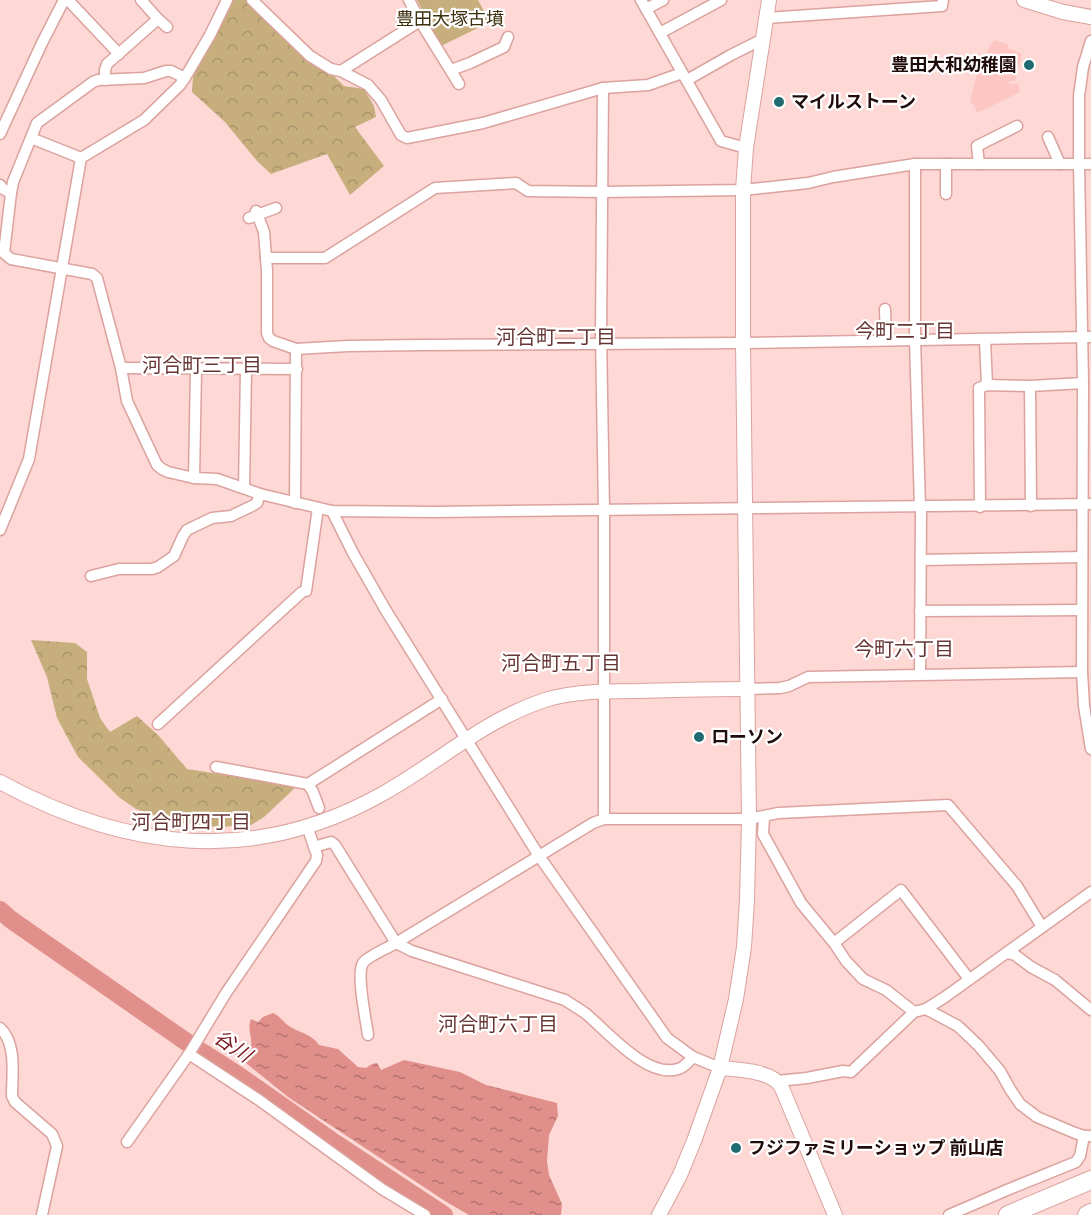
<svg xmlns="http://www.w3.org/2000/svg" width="1091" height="1215" font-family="Rubik,'Noto Sans JP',sans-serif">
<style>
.built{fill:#fdc6c2}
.green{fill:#c7ae7d}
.forest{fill:url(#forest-crowns)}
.water{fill:url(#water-ripples)}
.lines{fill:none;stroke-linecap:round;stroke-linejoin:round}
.river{stroke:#e08f8a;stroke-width:18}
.street-casing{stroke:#dba29e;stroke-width:13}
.secondary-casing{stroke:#dba29e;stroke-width:16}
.highway-casing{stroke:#dba29e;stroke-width:20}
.street{stroke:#fff;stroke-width:10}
.secondary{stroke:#fff;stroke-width:14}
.highway{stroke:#fff;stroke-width:18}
.poi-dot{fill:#206b72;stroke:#fff;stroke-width:2}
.labels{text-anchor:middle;stroke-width:4.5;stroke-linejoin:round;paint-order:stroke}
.park-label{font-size:18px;fill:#3e2f0f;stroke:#fff}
.poi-label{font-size:18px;font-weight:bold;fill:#1f0c0b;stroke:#fff;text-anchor:start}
.neighbourhood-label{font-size:20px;fill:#663634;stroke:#fff}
.water-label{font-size:20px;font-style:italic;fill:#77171c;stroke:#fff}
</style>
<defs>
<pattern id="forest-crowns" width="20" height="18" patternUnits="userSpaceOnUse" patternTransform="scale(1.5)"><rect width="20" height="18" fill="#c7ae7d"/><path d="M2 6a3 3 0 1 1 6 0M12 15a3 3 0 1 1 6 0" fill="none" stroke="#aa946b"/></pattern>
<pattern id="water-ripples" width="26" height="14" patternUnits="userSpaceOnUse" patternTransform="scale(1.5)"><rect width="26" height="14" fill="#e08f8a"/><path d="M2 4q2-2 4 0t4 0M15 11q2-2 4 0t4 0" fill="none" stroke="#b5736f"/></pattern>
</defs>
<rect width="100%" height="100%" fill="#fdd8d5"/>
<path class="built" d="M 994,40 L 1008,44 L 1008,48 L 1022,54 L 1015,81 L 1009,81 L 1010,84 L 1018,84 L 1020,92 L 977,113 L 974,105 L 970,102 L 977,74 L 980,74 L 984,54 L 988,54 L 987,51 Z"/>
<path class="green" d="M 417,0 L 478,0 L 490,22 L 441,46 Z"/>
<g class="forest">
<path d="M 228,0 L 247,0 L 272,24 L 304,58 L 331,73 L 344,86 L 364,89 L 374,106 L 376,117 L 355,127 L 384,166 L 350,195 L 327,154 L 271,174 L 257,161 L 225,122 L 192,92 L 193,76 Z"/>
<path d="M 31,640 L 75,643 L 87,652 L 87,679 L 100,718 L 110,732 L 137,716 L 158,735 L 187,769 L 297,786 L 264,817 L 251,825 L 217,827 L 173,822 L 136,809 L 120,798 L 78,757 L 57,718 L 47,677 Z"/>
</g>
<path class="water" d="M 273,1013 C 280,1016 283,1022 289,1026 C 300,1033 312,1034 319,1045 L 338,1049 L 358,1067 L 366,1068 L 372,1064 L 377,1063 L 381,1070 L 404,1060 L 460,1072 L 486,1085 L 557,1103 L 558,1116 L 549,1135 L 547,1161 L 549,1175 L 562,1204 L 561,1215 L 469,1215 L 445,1201 L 288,1097 L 231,1051 L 240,1053 L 249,1051 C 255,1038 246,1032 251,1019 L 258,1022 L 263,1017 Z"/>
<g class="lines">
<path class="river" d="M 0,910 L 10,919 L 188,1043 L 238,1075 L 335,1143 L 444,1215"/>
<g class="street-casing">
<g id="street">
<path d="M 68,0 L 119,54"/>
<path d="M 252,0 L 310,56 L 331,69 L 341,71 L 368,85 L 381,100 L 401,135 L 407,138 L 483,123 L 603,88 L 648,85 L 682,73"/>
<path d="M 409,0 L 420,21"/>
<path d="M 641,0 L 721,141 L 746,148"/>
<path d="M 646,9 L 663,0"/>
<path d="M 766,18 L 942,6 L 943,0"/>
<path d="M 158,19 L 167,27"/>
<path d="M 660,33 L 721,0"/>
<path d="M 1091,41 L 1083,67 L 1079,96 L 1079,164 L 1083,383 L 1082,672 L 1084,706 L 1091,749"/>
<path d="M 451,70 L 470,63 L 504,47 L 508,37"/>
<path d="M 341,71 L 420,21 L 459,84"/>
<path d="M 105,80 L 105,70 L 107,64 L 158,19 L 141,0"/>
<path d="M 687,80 L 731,55 L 763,39"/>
<path d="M 603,88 L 601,335 L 604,510 L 604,819"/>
<path d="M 0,134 L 42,43 L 64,0"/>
<path d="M 1048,137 L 1060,164"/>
<path d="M 31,138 L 81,158"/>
<path d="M 915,164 L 915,339 L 920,507 L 921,510 L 920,674"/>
<path d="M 979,164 L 977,146 L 1017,126"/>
<path d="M 0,185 L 3,189 L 11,193 L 4,253 L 11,259 L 92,274 L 97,278 L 121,368 L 127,401 L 157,465 L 162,469 L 168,472 L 194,478 L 217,479 L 260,494 L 332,511 L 434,512 L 1091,504"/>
<path d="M 11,193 L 13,182 L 37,123 L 93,82 L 98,80 L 144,78 L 166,71 L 171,71 L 185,78"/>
<path d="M 946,194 L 946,164"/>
<path d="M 256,211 L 264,232 L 267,271 L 267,333 L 269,338 L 273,341 L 296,349 L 348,346 L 422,345 L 743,343 L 1091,337"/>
<path d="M 249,218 L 276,208"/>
<path d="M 266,258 L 325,258 L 435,188 L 516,183 L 528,191 L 602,192 L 743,190 L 808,183 L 833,177 L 915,164 L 1091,164"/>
<path d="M 885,309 L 886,340"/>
<path d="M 985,340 L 987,385"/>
<path d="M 121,368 L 297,369"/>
<path d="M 1030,386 L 1031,506"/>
<path d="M 194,478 L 196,370"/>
<path d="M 244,488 L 246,370"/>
<path d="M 295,503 L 296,349"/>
<path d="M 980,507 L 979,388 L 987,385 L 1030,386 L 1083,383"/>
<path d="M 332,511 L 353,553 L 385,609 L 539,856 L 667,1038 L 693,1057 L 720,1068"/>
<path d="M 0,530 L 29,459 L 81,158 L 144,120 L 180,85 L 189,71 L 210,35 L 227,0"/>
<path d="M 921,560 L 1082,557"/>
<path d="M 91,576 L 119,569 L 152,569 L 158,567 L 174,556 L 183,536 L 187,530 L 212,518 L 231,516 L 252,506 L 257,503 L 260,494"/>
<path d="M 920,611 L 1082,610"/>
<path d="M 748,689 L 780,688 L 789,686 L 808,677 L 1082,672"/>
<path d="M 158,724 L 302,592 L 306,591 L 318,508"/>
<path d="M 216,767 L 308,784 L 313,792 L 319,808"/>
<path d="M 308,784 L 442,699"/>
<path d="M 764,817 L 763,834 L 801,903 L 834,943 L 846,961 L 863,979 L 886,990 L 914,1012"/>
<path d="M 314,847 L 331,842 L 335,845 L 396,943 L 593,823 L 604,819 L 749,819 L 778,813 L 948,805 L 1017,886 L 1042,927"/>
<path d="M 834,943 L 901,890 L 969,979"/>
<path d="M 1007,953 L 1015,955 L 1031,967 L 1055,980 L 1091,1010"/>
<path d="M 926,1009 L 958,1026 L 978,1045 L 1000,1071 L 1010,1089 L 1020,1104 L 1037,1117 L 1075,1133 L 1084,1136 L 1091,1136"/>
<path d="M 0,1028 C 17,1044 12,1074 12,1096 L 15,1102 L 52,1134 L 57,1146 L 42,1215"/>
<path d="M 368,1035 C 366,1020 356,974 363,963 C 368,956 388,948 396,943 L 412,951 L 565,1000 C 571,1004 578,1008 585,1013 C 607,1031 647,1079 678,1069 C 684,1068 689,1061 693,1057"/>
<path d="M 189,1054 L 259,1100 L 382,1189 L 425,1215"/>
<path d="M 777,1081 L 807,1078 L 843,1071 L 851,1072 L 914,1012 L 926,1009 L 945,997 L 1091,892"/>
<path d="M 127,1142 L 189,1054 L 226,993 L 316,861 L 317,855 L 307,826"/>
<path d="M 949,1215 L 1007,1190 L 1076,1162 L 1080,1156 L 1084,1136"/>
</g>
</g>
<g class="secondary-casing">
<g id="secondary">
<path d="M 1024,0 L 1063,12 L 1091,17"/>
<path d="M 0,782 C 127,851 255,866 384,793 C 439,762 484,720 545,700 C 574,691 608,691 639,691 C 675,690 711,689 748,689"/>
<path d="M 720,1068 C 738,1070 770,1070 781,1086 L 835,1215"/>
<path d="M 659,1215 L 680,1175 L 694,1141 L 720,1068 L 736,999 L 744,947 L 747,900 L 749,819 L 743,343 L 743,190 L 746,148 L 769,0"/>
</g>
</g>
<g class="highway-casing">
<g id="highway">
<path d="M 1008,1215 L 1091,1180"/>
<path d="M 1087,1215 L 1091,1213"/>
</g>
</g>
<use href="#street" class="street"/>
<use href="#secondary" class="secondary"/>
<use href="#highway" class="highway"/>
</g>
<g class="poi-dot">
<circle cx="1029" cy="65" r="6"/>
<circle cx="779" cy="102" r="6"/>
<circle cx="699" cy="737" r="6"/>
<circle cx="736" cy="1148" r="6"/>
</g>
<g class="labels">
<g class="park-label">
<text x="450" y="25">豊田大塚古墳</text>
</g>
<g class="poi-label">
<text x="1017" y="71" text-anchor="end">豊田大和幼稚園</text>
<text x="791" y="108">マイルストーン</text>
<text x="711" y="743">ローソン</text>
<text x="748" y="1154">フジファミリーショップ 前山店</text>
</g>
<g class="neighbourhood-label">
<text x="905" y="338">今町二丁目</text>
<text x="556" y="344">河合町二丁目</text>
<text x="202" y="372">河合町三丁目</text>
<text x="904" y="656">今町六丁目</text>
<text x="561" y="670">河合町五丁目</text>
<text x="191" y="829">河合町四丁目</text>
<text x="498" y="1031">河合町六丁目</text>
</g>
<g class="water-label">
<text transform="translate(233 1046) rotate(34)" y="7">谷川</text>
</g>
</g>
</svg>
